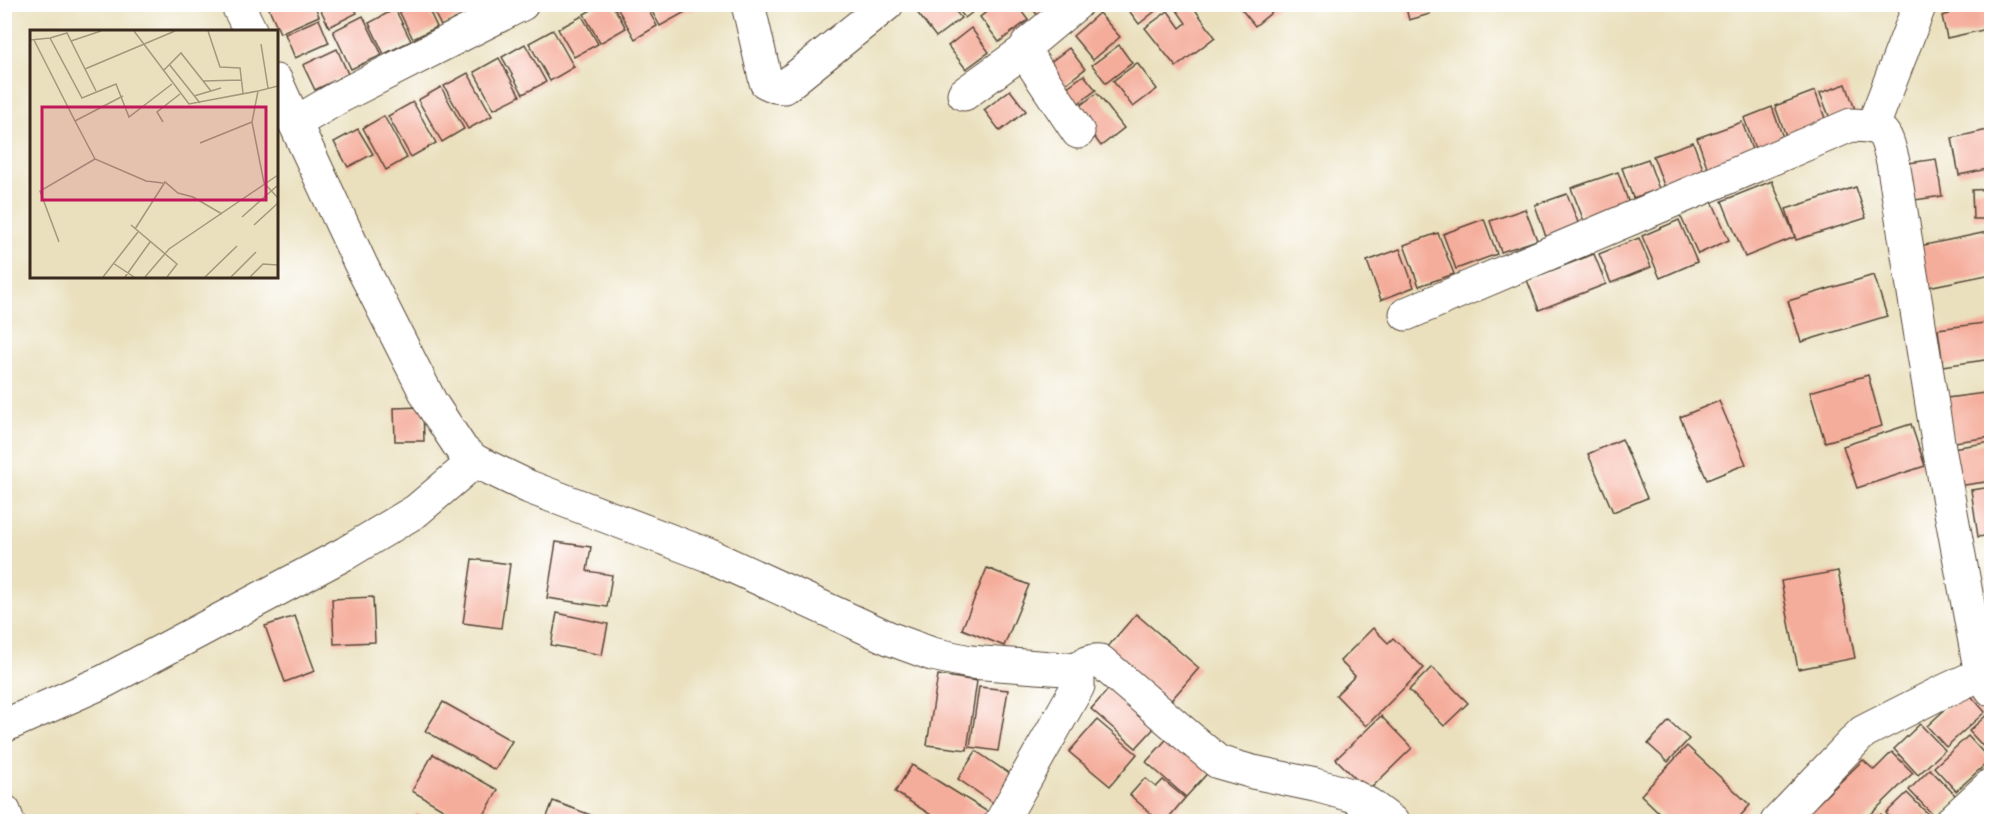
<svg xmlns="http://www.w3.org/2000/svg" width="1996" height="826" font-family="'Comic Neue',sans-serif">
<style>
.building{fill:#f5ad9b}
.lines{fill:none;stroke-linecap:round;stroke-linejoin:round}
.minor-casing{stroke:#554536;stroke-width:35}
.minor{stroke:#fff;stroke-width:33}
.inset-road{fill:none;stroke:#a4977d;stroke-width:1.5}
.view{fill:#c2185b;fill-opacity:0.15;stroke:#c2185b;stroke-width:3}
.inset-edge{fill:none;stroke:#3b2a1e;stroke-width:3}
</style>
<rect width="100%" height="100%" fill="#fff"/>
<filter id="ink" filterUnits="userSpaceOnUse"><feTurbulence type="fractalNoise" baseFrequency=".0167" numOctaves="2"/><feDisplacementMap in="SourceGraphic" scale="12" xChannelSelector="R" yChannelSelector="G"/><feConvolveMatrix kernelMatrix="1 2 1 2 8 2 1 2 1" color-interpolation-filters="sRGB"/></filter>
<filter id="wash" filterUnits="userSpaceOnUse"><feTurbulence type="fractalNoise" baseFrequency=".008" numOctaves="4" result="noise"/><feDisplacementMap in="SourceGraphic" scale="24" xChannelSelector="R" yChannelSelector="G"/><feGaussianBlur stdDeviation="1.35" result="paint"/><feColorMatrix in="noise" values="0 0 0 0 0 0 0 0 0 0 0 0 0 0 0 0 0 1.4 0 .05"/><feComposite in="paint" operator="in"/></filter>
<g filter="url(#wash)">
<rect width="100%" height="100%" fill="#eae0bd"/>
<g id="blocks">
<g class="building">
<path d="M 267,4 L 314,4 L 319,16 L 280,33 Z"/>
<path d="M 318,4 L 353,4 L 357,13 L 329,27 Z"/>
<path d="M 401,4 L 426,4 L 437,27 L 413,39 L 397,7 Z"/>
<path d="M 430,4 L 461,4 L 466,14 L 441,26 Z"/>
<path d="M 464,4 L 486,4 L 468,13 Z"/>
<path d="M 602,4 L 612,4 L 626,28 L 600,43 L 584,14 Z"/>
<path d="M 615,4 L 645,4 L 657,26 L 635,39 Z"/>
<path d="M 648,4 L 683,4 L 687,11 L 660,26 Z"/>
<path d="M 685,4 L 703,4 L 689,12 Z"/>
<path d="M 915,4 L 950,4 L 961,18 L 936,37 L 913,7 Z"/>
<path d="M 954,4 L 983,4 L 965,18 Z"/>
<path d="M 997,4 L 1016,4 L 1028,20 L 999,42 L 980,17 Z"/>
<path d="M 1029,4 L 1053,4 L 1038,16 Z"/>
<path d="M 1124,4 L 1164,4 L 1139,24 Z"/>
<path d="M 1183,4 L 1191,4 L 1215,37 L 1176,67 L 1145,28 L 1168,11 L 1180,28 L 1186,23 L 1176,9 Z"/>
<path d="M 1237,4 L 1282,4 L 1255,26 Z"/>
<path d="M 1405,4 L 1428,4 L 1430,14 L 1409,20 Z"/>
<path d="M 1947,4 L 1992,4 L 1992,28 L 1947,38 L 1942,16 L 1949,14 Z"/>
<path d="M 395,9 L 411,41 L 384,54 L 369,23 Z"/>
<path d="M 1099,13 L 1120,37 L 1093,60 L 1073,36 Z"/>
<path d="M 363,16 L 382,55 L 351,69 L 333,31 Z"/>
<path d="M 582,16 L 598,44 L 574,57 L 558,29 Z"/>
<path d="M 319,19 L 329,43 L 295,58 L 285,34 Z"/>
<path d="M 971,28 L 989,52 L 966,69 L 948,46 Z"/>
<path d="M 553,30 L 574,67 L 550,81 L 529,43 Z"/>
<path d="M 525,44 L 546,82 L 523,94 L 502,57 Z"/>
<path d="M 1119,45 L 1132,63 L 1106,83 L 1092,65 Z"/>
<path d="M 1069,48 L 1085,69 L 1056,91 L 1040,70 Z"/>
<path d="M 337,49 L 348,74 L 315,90 L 303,65 Z"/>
<path d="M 499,58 L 520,96 L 494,109 L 474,72 Z"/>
<path d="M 1137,63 L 1157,89 L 1133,107 L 1113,81 Z"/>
<path d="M 468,73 L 492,116 L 468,129 L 444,86 Z"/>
<path d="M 1084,75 L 1096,90 L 1071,109 L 1059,93 Z"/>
<path d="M 1846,84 L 1858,118 L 1833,126 L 1820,93 Z"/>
<path d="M 441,87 L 464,129 L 442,142 L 418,100 Z"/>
<path d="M 1010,90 L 1026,111 L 1000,131 L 984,110 Z"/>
<path d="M 1815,91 L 1829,129 L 1789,144 L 1775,106 Z"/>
<path d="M 1097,93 L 1124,128 L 1101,146 L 1074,110 Z"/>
<path d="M 413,102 L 436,143 L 411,157 L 388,116 Z"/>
<path d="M 1772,107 L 1786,146 L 1758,157 L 1744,118 Z"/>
<path d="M 384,116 L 407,158 L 386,170 L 363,128 Z"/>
<path d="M 1742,122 L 1755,158 L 1710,175 L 1697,138 Z"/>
<path d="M 358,129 L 373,154 L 348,167 L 334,142 Z"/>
<path d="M 1992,129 L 1992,168 L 1959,175 L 1952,138 Z"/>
<path d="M 1693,142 L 1705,174 L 1665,188 L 1653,156 Z"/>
<path d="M 1648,159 L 1659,189 L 1633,198 L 1622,168 Z"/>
<path d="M 1936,159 L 1942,196 L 1908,201 L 1902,164 Z"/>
<path d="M 1618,172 L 1629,204 L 1584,221 L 1571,188 Z"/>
<path d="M 1772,181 L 1795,237 L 1745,257 L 1722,201 Z"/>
<path d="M 1856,187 L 1866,218 L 1796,240 L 1786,209 Z"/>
<path d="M 1992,189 L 1992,219 L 1973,219 L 1972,190 Z"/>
<path d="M 1567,194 L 1579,225 L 1546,237 L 1535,205 Z"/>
<path d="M 1712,201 L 1729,240 L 1698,254 L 1680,215 Z"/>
<path d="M 1525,209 L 1537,240 L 1501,252 L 1490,221 Z"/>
<path d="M 1484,219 L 1497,254 L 1456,269 L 1443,234 Z"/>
<path d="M 1679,220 L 1697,262 L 1660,278 L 1642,236 Z"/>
<path d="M 1992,231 L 1992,274 L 1923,288 L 1915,247 Z"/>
<path d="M 1438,233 L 1454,274 L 1419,286 L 1404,245 Z"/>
<path d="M 1639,238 L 1651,267 L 1611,283 L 1599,254 Z"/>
<path d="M 1400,249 L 1414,287 L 1381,300 L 1367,261 Z"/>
<path d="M 1594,254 L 1606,284 L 1539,310 L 1527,280 Z"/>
<path d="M 1874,275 L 1887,316 L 1801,342 L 1788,301 Z"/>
<path d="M 1992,322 L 1992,359 L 1943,366 L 1938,329 Z"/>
<path d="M 1868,375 L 1882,426 L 1825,442 L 1810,392 Z"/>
<path d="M 1992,392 L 1992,437 L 1954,442 L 1947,398 Z"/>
<path d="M 1719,401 L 1746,464 L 1707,480 L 1680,417 Z"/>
<path d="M 423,407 L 424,441 L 395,441 L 394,408 Z"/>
<path d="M 1911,424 L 1925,466 L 1857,488 L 1843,446 Z"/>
<path d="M 1622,439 L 1647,498 L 1613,512 L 1588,454 Z"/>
<path d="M 1992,442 L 1992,481 L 1951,487 L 1945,449 Z"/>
<path d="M 1992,487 L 1992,535 L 1978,537 L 1971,490 Z"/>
<path d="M 556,542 L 591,547 L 587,571 L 612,575 L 607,607 L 547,598 Z"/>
<path d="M 472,559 L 510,564 L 501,628 L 463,623 Z"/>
<path d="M 987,568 L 1029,585 L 1004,646 L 962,629 Z"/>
<path d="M 1838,571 L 1855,658 L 1798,669 L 1781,581 Z"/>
<path d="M 373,597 L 375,642 L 334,644 L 332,599 Z"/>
<path d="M 557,613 L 608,624 L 602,655 L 551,645 Z"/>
<path d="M 1136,614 L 1199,668 L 1168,704 L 1105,650 Z"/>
<path d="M 295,616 L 315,671 L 285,682 L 265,626 Z"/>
<path d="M 1373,628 L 1388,643 L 1393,638 L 1424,668 L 1366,726 L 1336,695 L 1355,676 L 1340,661 Z"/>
<path d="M 1432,667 L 1468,703 L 1444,726 L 1409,690 Z"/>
<path d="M 938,675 L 977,681 L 967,750 L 927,745 Z"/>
<path d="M 1113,684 L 1159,723 L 1136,748 L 1091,709 Z"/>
<path d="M 979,687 L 1008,690 L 998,751 L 970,747 Z"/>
<path d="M 1966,690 L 1985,712 L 1946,747 L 1927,726 Z"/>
<path d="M 443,702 L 512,741 L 495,770 L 425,731 Z"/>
<path d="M 1990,712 L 1992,714 L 1992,756 L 1969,731 Z"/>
<path d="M 1381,716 L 1412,748 L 1368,791 L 1336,759 Z"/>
<path d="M 1097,720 L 1137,754 L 1110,786 L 1069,752 Z"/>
<path d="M 1669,721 L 1689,739 L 1668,762 L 1648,744 Z"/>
<path d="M 1920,724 L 1945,750 L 1918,775 L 1894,749 Z"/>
<path d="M 1173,732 L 1213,767 L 1186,797 L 1146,762 Z"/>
<path d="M 1968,736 L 1990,760 L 1956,791 L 1934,767 Z"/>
<path d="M 1687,746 L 1750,805 L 1735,822 L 1669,822 L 1641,795 Z"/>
<path d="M 976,751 L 1017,779 L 998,806 L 958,779 Z"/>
<path d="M 1892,752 L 1913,773 L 1863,822 L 1815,822 L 1807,814 L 1863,760 L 1874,770 Z"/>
<path d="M 433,754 L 498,790 L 480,822 L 465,822 L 412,791 Z"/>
<path d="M 912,765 L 996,817 L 993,822 L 942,822 L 895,792 Z"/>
<path d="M 1930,769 L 1956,796 L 1935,817 L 1909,790 Z"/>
<path d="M 1145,778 L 1156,787 L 1163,780 L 1185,798 L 1165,822 L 1160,822 L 1130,795 Z"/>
<path d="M 1907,793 L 1933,819 L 1930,822 L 1894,822 L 1886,813 Z"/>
<path d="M 553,801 L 607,821 L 607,822 L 545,822 Z"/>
<path d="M 417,813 L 430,822 L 411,822 Z"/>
<path d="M 1881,814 L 1888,822 L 1873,822 Z"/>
</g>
</g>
</g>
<g filter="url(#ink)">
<use href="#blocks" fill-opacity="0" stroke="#554536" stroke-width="1.5"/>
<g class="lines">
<g class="minor-casing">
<g id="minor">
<path d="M 237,4 L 251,32"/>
<path d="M 748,4 L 766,82 L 775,86 L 784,87 L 887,4"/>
<path d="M 1076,4 L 1028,44 L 1024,51 L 1078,132"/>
<path d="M 276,81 L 295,123 L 341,96 L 522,4"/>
<path d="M 964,94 L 1024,51"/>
<path d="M 295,123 L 361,265 L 431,403 L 462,450 L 475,461 L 529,487 L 708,555 L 891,639 L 932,654 L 970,662 L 1078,670"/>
<path d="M 1873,126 L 1920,4"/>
<path d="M 1406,314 L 1851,125 C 1885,126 1885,131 1893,162 L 1939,448 L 1981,674 L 1992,690"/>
<path d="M 4,726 L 105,681 L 346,553 L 416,511 L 475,461"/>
<path d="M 4,811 L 8,822"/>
<path d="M 1001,822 L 1078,686 L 1078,670 C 1084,664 1090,660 1100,661 L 1218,762 L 1253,772 L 1315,785 L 1351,795 L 1368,804 L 1392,822"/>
<path d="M 1777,822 L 1863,732 L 1936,695 L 1981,674 L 1992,672"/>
<path d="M 1951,822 L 1992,784"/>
</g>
</g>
<use href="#minor" class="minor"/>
</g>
</g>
<g transform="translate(30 30)">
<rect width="248" height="248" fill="#eae0bd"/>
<path class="inset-road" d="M 104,1 L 159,74 L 228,61M 178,1 L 190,37 L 210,38 L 213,63M 20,8 L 37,3 L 66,61M 0,10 L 20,8 L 52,68 L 86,54 L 99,87 L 142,54M 4,10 L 45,91 L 93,66M 41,11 L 71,1M 231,14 L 238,58M 139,34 L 170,73M 55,39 L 145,1M 133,41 L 151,23 L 181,61M 173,51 L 211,50M 248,56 L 228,61 L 222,92 L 234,153 L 248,168M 164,66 L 191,58M 45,91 L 65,129 L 116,151 L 133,153M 133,92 L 127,82 L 150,64M 170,113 L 222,92M 212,187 L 248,155M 101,195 L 147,234 L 137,247M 224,195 L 248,173M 105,199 L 135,152 L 148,163 L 163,167 L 192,184M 29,212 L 10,161 L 65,129M 83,233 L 104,247M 73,247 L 108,202M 95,247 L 120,212M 115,247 L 139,219 L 248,145M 175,247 L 207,216M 201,247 L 226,222M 220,247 L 233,234 L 248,235"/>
<path class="view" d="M 12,77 L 236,77 L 236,170 L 12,170 Z"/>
<rect width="248" height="248" class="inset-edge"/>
</g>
<rect width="1996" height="826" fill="none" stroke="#fff" stroke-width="24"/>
</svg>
